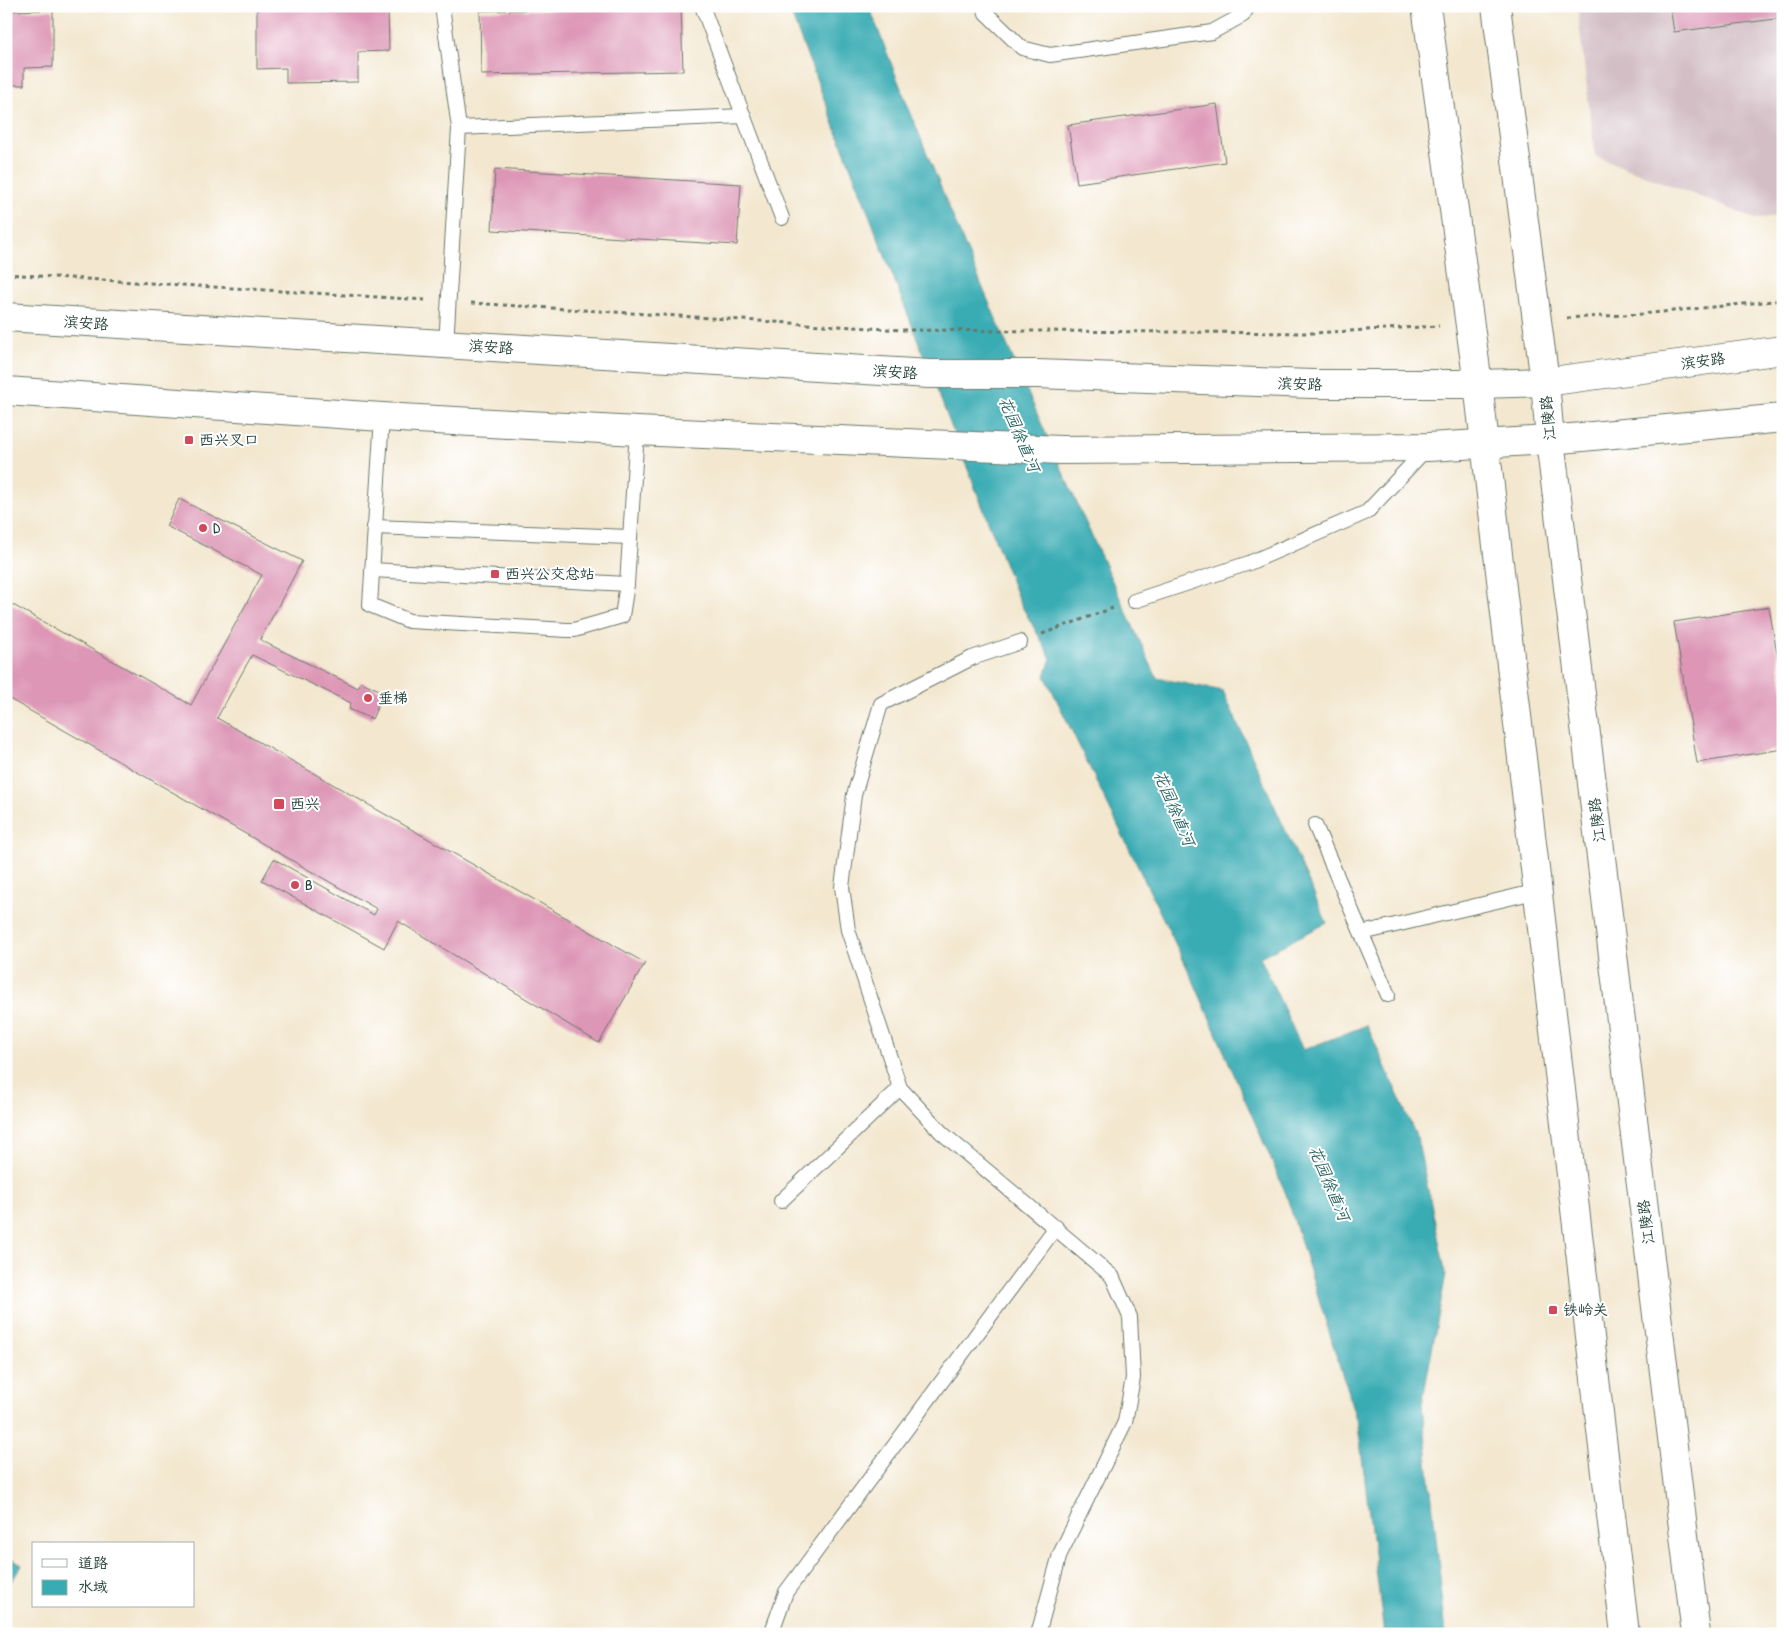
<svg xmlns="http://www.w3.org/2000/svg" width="1789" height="1640" font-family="'Patrick Hand','LXGW WenKai TC',sans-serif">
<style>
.industrial{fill:#d2bec4}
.water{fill:#39abb3;stroke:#2c7474}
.building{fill:#dd96b5}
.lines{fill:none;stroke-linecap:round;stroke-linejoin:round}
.lane-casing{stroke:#69786a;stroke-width:16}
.secondary-casing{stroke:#69786a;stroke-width:30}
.path{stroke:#69786a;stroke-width:3;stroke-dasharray:4 4;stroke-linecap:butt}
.lane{stroke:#fff;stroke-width:14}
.secondary{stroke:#fff;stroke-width:28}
.poi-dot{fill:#d1495b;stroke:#fff;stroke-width:2}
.labels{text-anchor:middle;stroke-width:4;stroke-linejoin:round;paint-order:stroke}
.street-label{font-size:15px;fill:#1f3d34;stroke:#fff}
.poi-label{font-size:15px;fill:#1f3d34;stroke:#fff;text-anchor:start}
.water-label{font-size:16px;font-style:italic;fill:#286460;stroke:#fff}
</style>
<rect width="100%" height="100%" fill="#fff"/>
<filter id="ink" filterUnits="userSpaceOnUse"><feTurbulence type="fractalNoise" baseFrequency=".02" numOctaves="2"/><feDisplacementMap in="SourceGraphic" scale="10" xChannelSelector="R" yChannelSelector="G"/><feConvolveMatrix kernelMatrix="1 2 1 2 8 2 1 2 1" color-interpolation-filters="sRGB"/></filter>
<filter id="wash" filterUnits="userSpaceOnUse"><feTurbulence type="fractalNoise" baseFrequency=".0096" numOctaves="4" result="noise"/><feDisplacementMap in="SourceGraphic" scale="20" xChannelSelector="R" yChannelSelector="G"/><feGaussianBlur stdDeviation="1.12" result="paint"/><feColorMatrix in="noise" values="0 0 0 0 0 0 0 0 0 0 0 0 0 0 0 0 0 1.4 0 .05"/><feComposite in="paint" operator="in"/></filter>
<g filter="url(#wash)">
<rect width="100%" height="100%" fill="#f3e7cf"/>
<path class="industrial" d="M 1577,6 L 1783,6 L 1783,215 L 1756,219 L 1595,156 Z"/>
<g class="water">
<path d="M 788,6 L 869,6 C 956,234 1054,457 1157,678 L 1223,691 L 1327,923 L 1260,957 L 1303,1050 L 1367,1025 L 1417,1138 L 1446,1274 L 1422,1404 L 1446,1634 L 1384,1634 L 1358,1425 L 1286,1194 L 1193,980 L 1045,676 L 1051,658 L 1019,601 Z"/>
<path d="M 6,1556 L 22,1565 L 6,1590 Z"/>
</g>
<g id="blocks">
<g class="building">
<path d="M 257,6 L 388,6 L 389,51 L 358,52 L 358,82 L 286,83 L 286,68 L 257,69 Z"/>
<path d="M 1670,6 L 1783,6 L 1783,18 L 1674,32 Z"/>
<path d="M 681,7 L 683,71 L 481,75 L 480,11 Z"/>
<path d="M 53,10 L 53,67 L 24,68 L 24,85 L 6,85 L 6,11 Z"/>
<path d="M 1217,104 L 1225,162 L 1077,183 L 1068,125 Z"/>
<path d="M 495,169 L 741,184 L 737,245 L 492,230 Z"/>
<path d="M 179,499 L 302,561 L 260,640 L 358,688 L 361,682 L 384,692 L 372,719 L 349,709 L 351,703 L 252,655 L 217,718 L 645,963 L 599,1043 L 398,921 L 384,948 L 262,880 L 274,859 L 374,915 L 377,909 L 6,697 L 6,601 L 191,705 L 262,575 L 166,526 Z"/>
<path d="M 1769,607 L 1783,689 L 1783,749 L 1697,763 L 1674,622 Z"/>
</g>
</g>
</g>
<g filter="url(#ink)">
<use href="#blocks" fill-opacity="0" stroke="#69786a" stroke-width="1"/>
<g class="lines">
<g class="lane-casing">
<g id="lane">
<path d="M 442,6 L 459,128 L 446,345"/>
<path d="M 702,6 L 782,218"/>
<path d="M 984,6 L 986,13 L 1022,48 L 1050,55 L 1212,32 L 1243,15 L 1248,6"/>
<path d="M 459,128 L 744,116"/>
<path d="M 382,417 L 370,605 L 409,621 L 567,630 L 574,630 L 622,616 L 627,584 L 637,431"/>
<path d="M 374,527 L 629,537"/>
<path d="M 372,570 L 627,584"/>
<path d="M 1134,601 L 1249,563 L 1367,512 L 1427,448"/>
<path d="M 1020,642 L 972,658 L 881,704 L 854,795 L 842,887 L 848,930 L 900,1088 L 942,1133 L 1112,1276 L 1130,1317 L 1133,1378 L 1125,1422 L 1060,1554 L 1038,1634"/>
<path d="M 1315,825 L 1388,995"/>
<path d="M 1362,933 L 1538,891"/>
<path d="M 781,1201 L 900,1088"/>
<path d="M 771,1634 L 786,1592 L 1056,1227"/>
</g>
</g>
<g class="secondary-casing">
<g id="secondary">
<path d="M 1426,6 L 1478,384 L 1625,1634"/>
<path d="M 1496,6 L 1545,382 L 1550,440 L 1696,1634"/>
<path d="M 6,317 L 929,374 L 1037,374 L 1312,384 L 1478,384 L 1545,382 L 1783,350"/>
<path d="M 6,391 L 382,417 L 637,431 L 1061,450 L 1428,447 L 1550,440 L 1783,418"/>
</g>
</g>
<g class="path">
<path d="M 6,274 L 425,300"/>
<path d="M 471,303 L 901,330 L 1313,333 L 1439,326"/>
<path d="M 1567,318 L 1642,314 L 1783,300"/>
<path d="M 1042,634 L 1113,608"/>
</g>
<use href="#lane" class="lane"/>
<use href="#secondary" class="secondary"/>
</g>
</g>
<g class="poi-dot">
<rect x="184" y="435" width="10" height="10" rx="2.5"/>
<circle cx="203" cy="528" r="5"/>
<rect x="490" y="569" width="10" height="10" rx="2.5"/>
<circle cx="368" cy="698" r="5"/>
<rect x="273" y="798" width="12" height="12" rx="2.5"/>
<circle cx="295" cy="885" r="5"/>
<rect x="1548" y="1305" width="10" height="10" rx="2.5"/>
</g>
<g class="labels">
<g class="street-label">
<text transform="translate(86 323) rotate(4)" y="5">滨安路</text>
<text transform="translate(491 347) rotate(4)" y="5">滨安路</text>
<text transform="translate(1703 361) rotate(-8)" y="5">滨安路</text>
<text transform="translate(895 372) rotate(4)" y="5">滨安路</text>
<text transform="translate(1300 384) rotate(2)" y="5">滨安路</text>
<text transform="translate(1548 418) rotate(-95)" y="5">江陵路</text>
<text transform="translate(1597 820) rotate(-97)" y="5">江陵路</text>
<text transform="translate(1646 1222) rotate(-97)" y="5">江陵路</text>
</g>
<g class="poi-label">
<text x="199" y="445">西兴叉口</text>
<text x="213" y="533">D</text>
<text x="505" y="579">西兴公交总站</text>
<text x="378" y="703">垂梯</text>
<text x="290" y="809">西兴</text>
<text x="305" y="890">B</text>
<text x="1563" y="1315">铁岭关</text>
</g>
<g class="water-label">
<text transform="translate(1020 434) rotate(67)" y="6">花园徐直河</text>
<text transform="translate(1175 808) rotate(67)" y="6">花园徐直河</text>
<text transform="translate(1330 1183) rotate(67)" y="6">花园徐直河</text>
</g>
</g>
<rect width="1789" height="1640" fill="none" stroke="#fff" stroke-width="25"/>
<rect x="32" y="1542" width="162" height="65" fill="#ffffff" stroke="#a5b1ae"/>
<rect x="42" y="1559" width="25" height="8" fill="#ffffff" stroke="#a5b1ae"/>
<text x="78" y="1568" font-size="15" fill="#1f3d34">道路</text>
<rect x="42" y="1580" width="25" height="15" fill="#39abb3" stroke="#a5b1ae"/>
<text x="78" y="1592" font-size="15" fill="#1f3d34">水域</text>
</svg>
